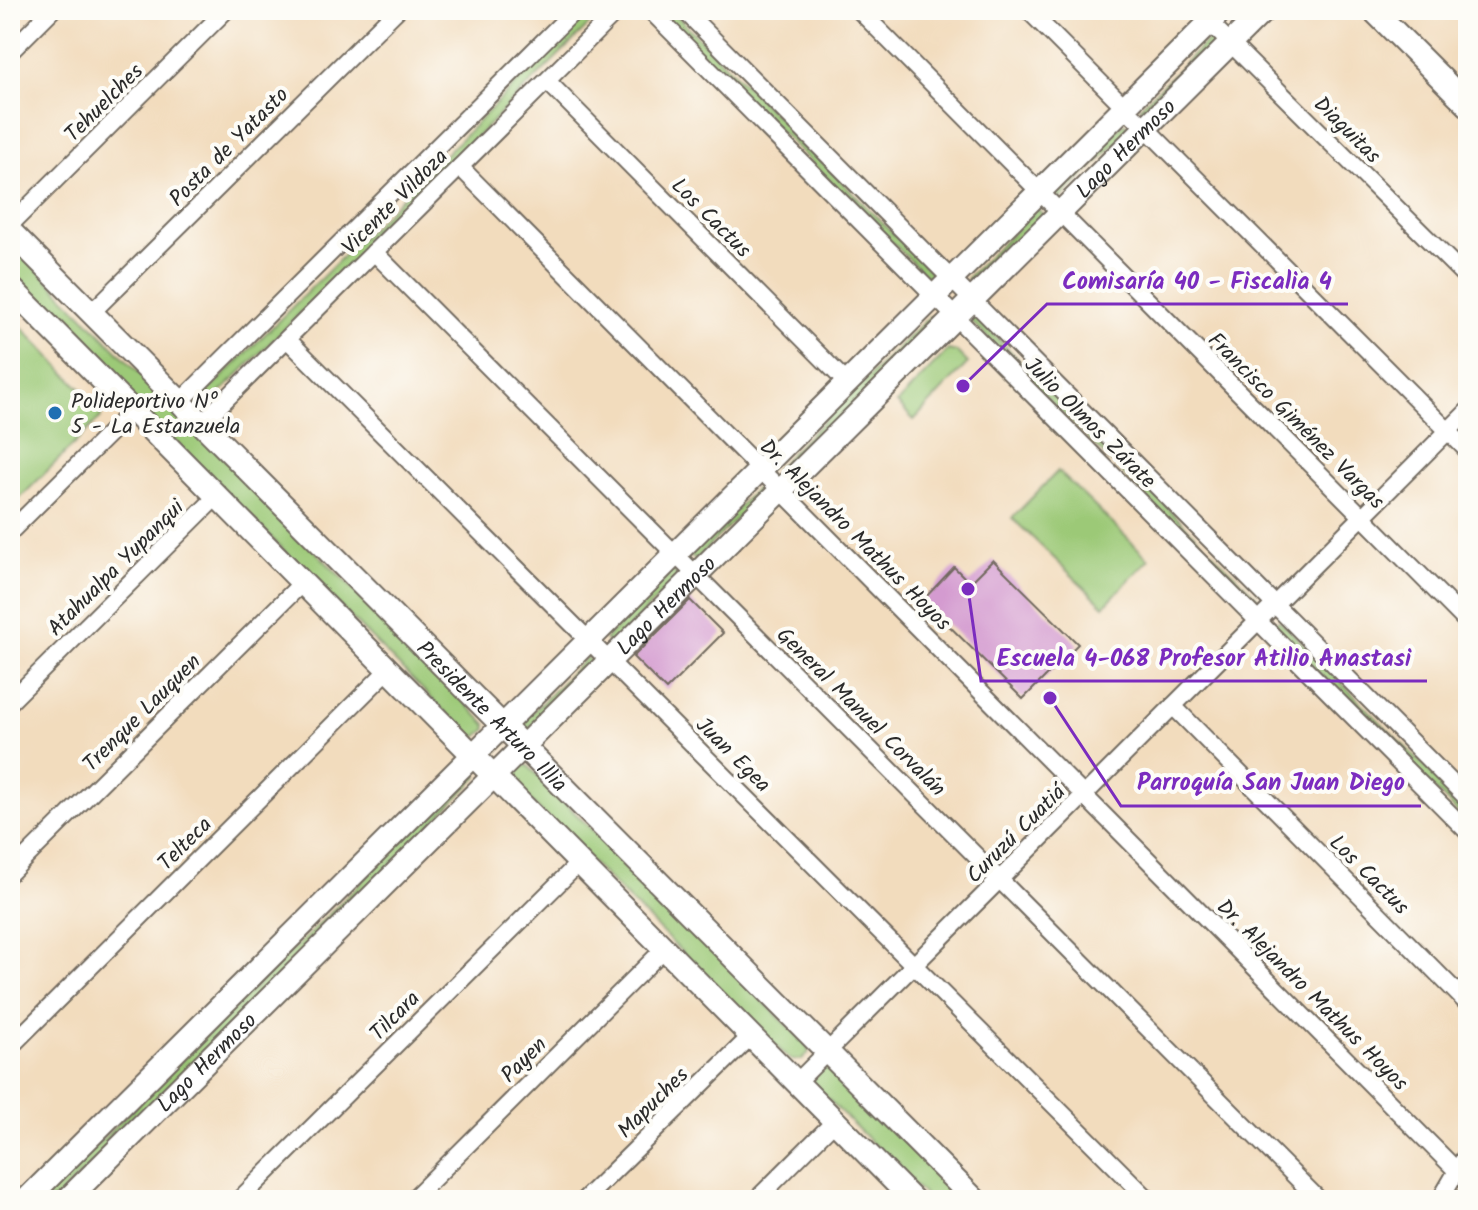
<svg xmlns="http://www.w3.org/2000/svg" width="1478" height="1210" font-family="Kalam,sans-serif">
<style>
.green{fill:#9cc977;stroke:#647a51;stroke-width:2}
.building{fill:#d49bd0}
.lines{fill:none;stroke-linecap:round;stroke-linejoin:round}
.street-casing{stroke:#71695e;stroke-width:20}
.secondary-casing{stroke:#71695e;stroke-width:26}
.street{stroke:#fff;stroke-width:16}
.secondary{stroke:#fff;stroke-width:22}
.poi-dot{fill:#1f6fb2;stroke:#fdfcf7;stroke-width:3}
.labels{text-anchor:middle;stroke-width:8;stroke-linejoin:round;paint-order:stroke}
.street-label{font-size:22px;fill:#2b2b2b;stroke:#fdfcf7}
.poi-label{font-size:22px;fill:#2b2b2b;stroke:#fdfcf7;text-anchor:start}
.leader{fill:none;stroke:#7b2cbf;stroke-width:3}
.callout-dot{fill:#7b2cbf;stroke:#fdfcf7;stroke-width:3}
.callout-label{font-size:24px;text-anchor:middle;font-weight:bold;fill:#7b2cbf;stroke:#fdfcf7;stroke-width:8;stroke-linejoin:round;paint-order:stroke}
</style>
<rect width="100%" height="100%" fill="#fdfcf7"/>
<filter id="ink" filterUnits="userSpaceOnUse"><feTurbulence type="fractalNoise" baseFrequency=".0125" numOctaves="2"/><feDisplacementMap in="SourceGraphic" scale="16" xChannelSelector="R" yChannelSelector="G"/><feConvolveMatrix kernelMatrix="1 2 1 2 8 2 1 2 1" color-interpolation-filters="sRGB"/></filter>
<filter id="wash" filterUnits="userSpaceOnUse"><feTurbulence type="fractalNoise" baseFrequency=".006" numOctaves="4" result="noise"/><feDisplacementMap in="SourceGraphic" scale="32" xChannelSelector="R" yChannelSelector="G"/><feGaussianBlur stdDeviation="1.8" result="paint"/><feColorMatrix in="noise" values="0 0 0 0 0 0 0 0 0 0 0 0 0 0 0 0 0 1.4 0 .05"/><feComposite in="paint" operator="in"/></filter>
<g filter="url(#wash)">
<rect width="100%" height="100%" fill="#f2dcbd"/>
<g class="green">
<path d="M 590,10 L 604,10 L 201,412 L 194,405 Z"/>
<path d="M 658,10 L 671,10 L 938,279 L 935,283 L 932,282 Z"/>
<path d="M 1210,38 L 1217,44 L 1146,114 L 1140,107 Z"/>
<path d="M 1124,123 L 1131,129 L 1060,199 L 1054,193 Z"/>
<path d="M 1037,209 L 1044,215 L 973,285 L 967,278 Z"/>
<path d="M 10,242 L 486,724 L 487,729 L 473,740 L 10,276 Z"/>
<path d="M 973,314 L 1259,599 L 1259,604 L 1253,605 L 969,319 L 969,315 Z"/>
<path d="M 10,315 L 101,410 L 101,417 L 10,508 Z"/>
<path d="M 930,316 L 936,322 L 781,475 L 775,469 Z"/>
<path d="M 948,350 L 957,352 L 968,363 L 914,420 L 897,403 Z"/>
<path d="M 1058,471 L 1149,559 L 1104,606 L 1012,518 Z"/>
<path d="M 760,485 L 765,490 L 695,560 L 689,555 Z"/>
<path d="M 673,571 L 679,577 L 611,645 L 605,639 Z"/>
<path d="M 1275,621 L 1280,621 L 1468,810 L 1468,823 L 1274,627 L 1273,624 Z"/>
<path d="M 587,657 L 593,663 L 525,732 L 519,726 Z"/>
<path d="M 524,765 L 528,766 L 809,1047 L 808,1054 L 802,1060 L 792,1060 L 785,1055 L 512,783 C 510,772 513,766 524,765 Z"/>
<path d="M 473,771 L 478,777 L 55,1200 L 43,1198 Z"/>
<path d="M 828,1067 L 964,1200 L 929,1200 L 814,1085 L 813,1082 C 814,1075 820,1068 828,1067 Z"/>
</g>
<g id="blocks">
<g class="building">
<path d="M 993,560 L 1078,644 L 1023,699 L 923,600 L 954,567 L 970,583 Z"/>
<path d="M 690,600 L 723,633 L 666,690 L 633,657 Z"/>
</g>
</g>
</g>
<g filter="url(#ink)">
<use href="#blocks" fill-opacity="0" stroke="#71695e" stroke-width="2"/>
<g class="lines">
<g class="street-casing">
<g id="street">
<path d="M 650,10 L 1468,832"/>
<path d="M 684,10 L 1468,799"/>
<path d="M 859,10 L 1468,623"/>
<path d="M 1028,10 L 1468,451"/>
<path d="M 1197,10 L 1468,279"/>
<path d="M 10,52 L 52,10"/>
<path d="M 547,81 L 847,383"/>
<path d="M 460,167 L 1457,1171"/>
<path d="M 10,225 L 226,10"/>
<path d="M 374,252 L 1319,1200"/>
<path d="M 91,313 L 397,10"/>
<path d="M 287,339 L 1149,1200"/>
<path d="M 180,402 L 575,10"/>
<path d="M 201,424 L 618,10"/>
<path d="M 10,532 L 132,411"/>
<path d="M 10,702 L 217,496"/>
<path d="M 1173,706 L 1468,1004"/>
<path d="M 10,873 L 303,582"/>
<path d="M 10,1047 L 389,669"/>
<path d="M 797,1082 L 1468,411"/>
<path d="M 239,1200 L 580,862"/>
<path d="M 412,1200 L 665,948"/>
<path d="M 584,1200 L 751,1036"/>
<path d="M 756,1200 L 835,1121"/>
<path d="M 1440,1200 L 1468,1152"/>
</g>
</g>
<g class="secondary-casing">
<g id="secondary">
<path d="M 1373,10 L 1468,105"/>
<path id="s1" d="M 10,231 L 975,1200"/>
<path d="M 10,287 L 913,1200"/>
<path d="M 26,1200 L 1222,10"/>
<path id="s2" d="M 67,1200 L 1264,10"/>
</g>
</g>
<use href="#street" class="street"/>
<use href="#secondary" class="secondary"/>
</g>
</g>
<circle class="poi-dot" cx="55" cy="413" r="8"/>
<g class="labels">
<g class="street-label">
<text transform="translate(103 102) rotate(-45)" y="8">Tehuelches</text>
<text transform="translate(1348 129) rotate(45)" y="8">Diaguitas</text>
<text transform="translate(228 146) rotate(-45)" y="8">Posta de Yatasto</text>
<text dy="8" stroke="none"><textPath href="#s2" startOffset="1492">Lago Hermoso</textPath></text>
<text transform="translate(394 201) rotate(-45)" y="8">Vicente Vildoza</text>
<text transform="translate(712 217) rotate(45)" y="8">Los Cactus</text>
<text transform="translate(1297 420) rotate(45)" y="8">Francisco Giménez Vargas</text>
<text transform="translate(1091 422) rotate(45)" y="8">Julio Olmos Zárate</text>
<text transform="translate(856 534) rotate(45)" y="8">Dr. Alejandro Mathus Hoyos</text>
<text transform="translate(115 567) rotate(-45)" y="8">Atahualpa Yupanqui</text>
<text dy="8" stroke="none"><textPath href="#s2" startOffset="844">Lago Hermoso</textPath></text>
<text transform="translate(862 711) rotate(45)" y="8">General Manuel Corvalán</text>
<text transform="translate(141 712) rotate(-45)" y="8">Trenque Lauquen</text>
<text dy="8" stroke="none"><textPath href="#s1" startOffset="684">Presidente Arturo Illia</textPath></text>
<text transform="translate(734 754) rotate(45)" y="8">Juan Egea</text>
<text transform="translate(1015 833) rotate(-45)" y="8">Curuzú Cuatiá</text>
<text transform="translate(184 843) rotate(-45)" y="8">Telteca</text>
<text transform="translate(1370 874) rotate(45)" y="8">Los Cactus</text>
<text transform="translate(1313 994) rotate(45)" y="8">Dr. Alejandro Mathus Hoyos</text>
<text transform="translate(394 1015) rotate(-45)" y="8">Tilcara</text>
<text transform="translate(523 1059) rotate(-45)" y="8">Payen</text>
<text dy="8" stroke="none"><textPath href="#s2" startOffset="196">Lago Hermoso</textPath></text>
<text transform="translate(652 1102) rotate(-45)" y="8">Mapuches</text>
</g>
<g class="poi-label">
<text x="71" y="408">Polideportivo Nº<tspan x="71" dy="25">5 - La Estanzuela</tspan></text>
</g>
</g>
<path class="leader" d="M963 386L1047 304H1348M968 589L981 681H1427M1050 698L1121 806H1421"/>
<g class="callout-dot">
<circle cx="963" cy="386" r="8"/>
<circle cx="968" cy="589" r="8"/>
<circle cx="1050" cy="698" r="8"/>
</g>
<g class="callout-label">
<text x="1197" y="289">Comisaría 40 - Fiscalia 4</text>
<text x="1204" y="666">Escuela 4-068 Profesor Atilio Anastasi</text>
<text x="1271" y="790">Parroquía San Juan Diego</text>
</g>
<rect width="1478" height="1210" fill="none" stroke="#fdfcf7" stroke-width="40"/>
</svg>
